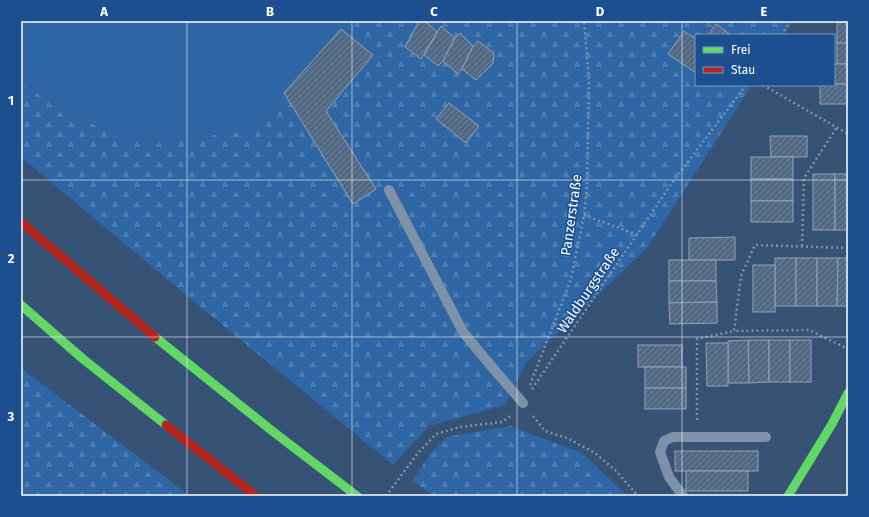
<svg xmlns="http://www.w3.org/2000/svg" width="869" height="517" font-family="'Fira Sans',sans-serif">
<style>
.green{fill:#2f66a5}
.forest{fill:url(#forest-firs)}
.building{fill:url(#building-hatch);stroke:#92a2b6}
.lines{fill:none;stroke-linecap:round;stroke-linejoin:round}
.path{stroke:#7d92a8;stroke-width:2.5;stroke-dasharray:2 3;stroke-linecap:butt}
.lane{stroke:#7d92a8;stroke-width:10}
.fast{stroke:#63d668;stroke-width:9}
.jam{stroke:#b3261e;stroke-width:9}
.grid{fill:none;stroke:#fff;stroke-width:1;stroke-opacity:0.55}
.labels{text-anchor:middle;stroke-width:3;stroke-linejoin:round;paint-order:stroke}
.street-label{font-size:14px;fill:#fff;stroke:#1b4f8f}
.neatline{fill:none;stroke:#fff;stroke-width:1.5}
.grid-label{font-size:13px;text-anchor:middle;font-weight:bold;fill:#fff}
</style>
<defs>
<pattern id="forest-firs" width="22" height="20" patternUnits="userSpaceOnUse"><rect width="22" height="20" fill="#2f66a5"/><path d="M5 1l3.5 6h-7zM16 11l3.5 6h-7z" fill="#4e7db2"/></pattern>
<pattern id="building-hatch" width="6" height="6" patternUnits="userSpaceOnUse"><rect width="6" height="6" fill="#526984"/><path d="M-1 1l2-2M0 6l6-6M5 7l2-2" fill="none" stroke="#6c8096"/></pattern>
</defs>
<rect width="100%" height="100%" fill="#365274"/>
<path class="green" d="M 21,21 L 358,21 L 248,131 L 190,138 L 130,140 L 68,114 L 21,83 Z"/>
<g class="forest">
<path d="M 358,21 L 793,21 L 784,35 L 696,35 L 696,85 L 752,85 L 647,248 L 526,363 L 505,405 L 429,426 L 393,465 L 187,296 L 21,157 L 21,83 L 68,114 L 130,140 L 190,138 L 248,131 Z"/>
<path d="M 21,368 L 190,496 L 21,496 Z"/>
<path d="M 510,426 L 582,453 L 628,496 L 434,496 L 412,481 L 431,453 L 446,437 Z"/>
</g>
<g class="building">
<path d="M 421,21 L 425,21 L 437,32 L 421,59 L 405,47 L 418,23 Z"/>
<rect x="837" y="22" width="11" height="21"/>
<path d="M 716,24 L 731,35 L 708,35 Z"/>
<path d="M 441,26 L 455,38 L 443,61 L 438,66 L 424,55 Z"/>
<path d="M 341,29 L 373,55 L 326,111 L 376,189 L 353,204 L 284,93 Z"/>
<path d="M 684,31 L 696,39 L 696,73 L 668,54 Z"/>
<path d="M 460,33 L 473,46 L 462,69 L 458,74 L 443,61 L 455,38 Z"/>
<path d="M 478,41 L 494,53 L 493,63 L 476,80 L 462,69 L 473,46 Z"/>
<rect x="837" y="43" width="11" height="21"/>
<rect x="834" y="64" width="14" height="20"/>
<path d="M 834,84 L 848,84 L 848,104 L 820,104 L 820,85 L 834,85 Z"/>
<path d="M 449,103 L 479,126 L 466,143 L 436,119 Z"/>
<path d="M 770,136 L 807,136 L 807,157 L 771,157 Z"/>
<rect x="751" y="157" width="42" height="22"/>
<rect x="813" y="174" width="22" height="56"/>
<rect x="835" y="174" width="13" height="56"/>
<rect x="751" y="179" width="42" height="22"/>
<rect x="751" y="201" width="42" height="21"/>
<path d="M 735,237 L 735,260 L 689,260 L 689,238 Z"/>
<rect x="775" y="258" width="21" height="48"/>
<rect x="796" y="258" width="21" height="48"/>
<path d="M 817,258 L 838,258 L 837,306 L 817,306 Z"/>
<path d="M 838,258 L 848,258 L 848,306 L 837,306 Z"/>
<rect x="669" y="260" width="47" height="21"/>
<rect x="753" y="265" width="22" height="47"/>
<path d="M 669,281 L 716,281 L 717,302 L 669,303 Z"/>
<path d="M 717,302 L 717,323 L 670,324 L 669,303 Z"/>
<path d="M 748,340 L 769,340 L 769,382 L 749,383 Z"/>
<path d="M 748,340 L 749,383 L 728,383 L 728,341 Z"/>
<rect x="769" y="340" width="21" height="42"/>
<rect x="790" y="340" width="21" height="42"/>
<path d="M 706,343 L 728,343 L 728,386 L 707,386 Z"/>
<rect x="638" y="345" width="44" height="22"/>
<rect x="645" y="367" width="41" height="21"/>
<rect x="645" y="388" width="41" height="21"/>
<rect x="675" y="451" width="83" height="20"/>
<rect x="686" y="471" width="62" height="20"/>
</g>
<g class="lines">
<g class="path">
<path d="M 781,35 L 791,21"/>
<path d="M 763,85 L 848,134"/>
<path d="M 584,215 L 638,235"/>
<path d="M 802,246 L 804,178 L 837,127"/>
<path d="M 848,248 L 755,245 L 741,276 L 734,331 L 809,330 L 848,349"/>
<path d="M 530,385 L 571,279 L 584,215 L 587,186 L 589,81 L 584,21"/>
<path d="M 532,389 L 672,183 L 746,85"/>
<path d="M 533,416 L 545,431 L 567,438 L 595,453 L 615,470 L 638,496"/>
<path d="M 697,420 L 697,339 L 734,331"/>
<path d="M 386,496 L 418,453 L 436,434 L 460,427 L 502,422 L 512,415"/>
</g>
<g class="lane">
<path d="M 389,190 L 463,332 L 492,367 L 523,403"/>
<path d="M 683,496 L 669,477 L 660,452 L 664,441 L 673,437 L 766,437"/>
</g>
<g class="fast">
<path d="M 21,305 L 83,359 L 166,425"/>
<path d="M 155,337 L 271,430 L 357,496"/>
<path d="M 788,496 L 832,424 L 848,393"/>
</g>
<g class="jam">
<path d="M 21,222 L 155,337"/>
<path d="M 166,425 L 256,496"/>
</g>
</g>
<path class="grid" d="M 187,21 L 187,496M 352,21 L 352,496M 517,21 L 517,496M 682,21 L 682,496M 21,180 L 848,180M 21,337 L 848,337"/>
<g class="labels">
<g class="street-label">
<text transform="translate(571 215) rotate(-82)" y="5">Panzerstraße</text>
<text transform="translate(588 290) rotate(-56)" y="5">Waldburgstraße</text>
</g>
</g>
<rect width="869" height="517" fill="none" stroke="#1b4f8f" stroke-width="44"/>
<rect x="695" y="34" width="140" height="52" fill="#1b4f8f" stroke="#7695bc"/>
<rect x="703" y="47" width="20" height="6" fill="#63d668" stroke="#7695bc"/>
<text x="731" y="54" font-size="12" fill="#ffffff">Frei</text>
<rect x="703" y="67" width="20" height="6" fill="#b3261e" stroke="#7695bc"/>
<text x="731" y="74" font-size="12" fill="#ffffff">Stau</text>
<rect x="22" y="22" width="825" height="473" class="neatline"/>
<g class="grid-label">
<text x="104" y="16">A</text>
<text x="270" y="16">B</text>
<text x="434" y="16">C</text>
<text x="600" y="16">D</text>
<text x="764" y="16">E</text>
<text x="11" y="105">1</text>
<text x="11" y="263">2</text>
<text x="11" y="421">3</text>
</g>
</svg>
